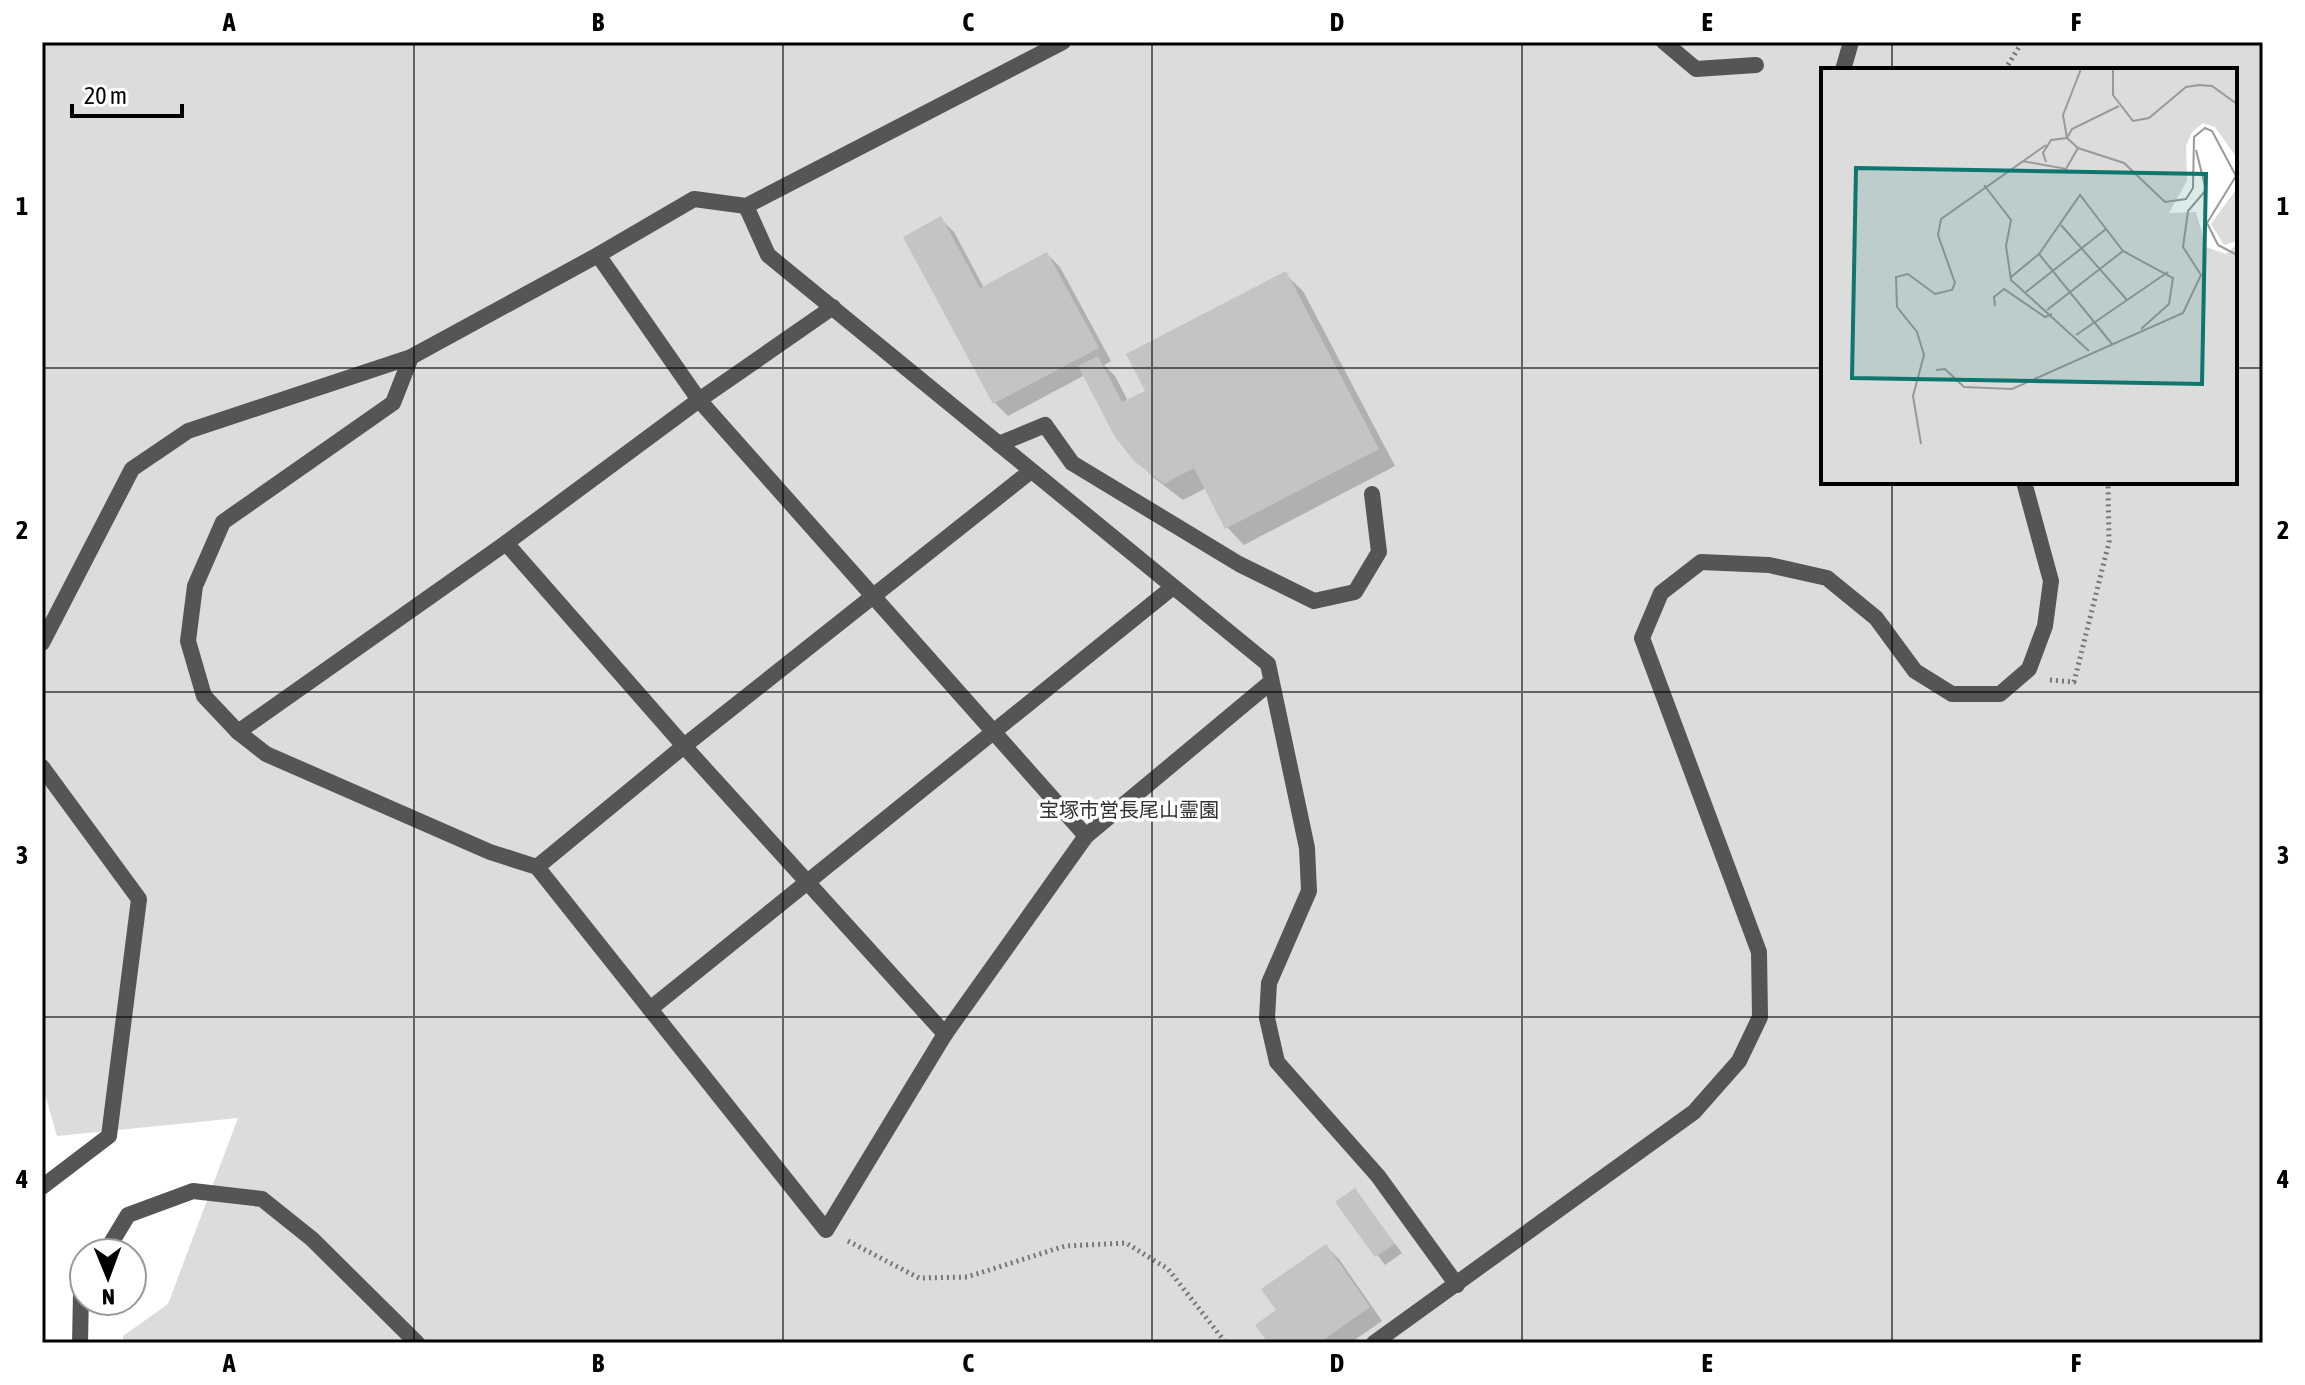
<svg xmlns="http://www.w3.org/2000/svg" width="2305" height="1385" font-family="'Asap Condensed','Noto Sans JP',sans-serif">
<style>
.green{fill:#dcdcdc;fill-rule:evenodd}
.shadow{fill:#0003}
.building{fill:#c4c4c4}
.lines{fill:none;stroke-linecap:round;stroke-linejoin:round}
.path{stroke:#777;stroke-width:5;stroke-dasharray:2 4;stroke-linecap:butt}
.lane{stroke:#555;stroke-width:16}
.street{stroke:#555;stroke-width:16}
.grid{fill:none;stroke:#000;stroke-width:2;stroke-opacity:0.55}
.labels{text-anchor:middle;stroke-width:7;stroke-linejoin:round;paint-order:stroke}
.park-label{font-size:20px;fill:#333;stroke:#fff}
.inset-road{fill:none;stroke:#999;stroke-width:2}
.view{fill:#0f766e;fill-opacity:0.15;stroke:#0f766e;stroke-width:4}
.inset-edge{fill:none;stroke:#000;stroke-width:4}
.neatline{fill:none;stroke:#000;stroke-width:3}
.grid-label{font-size:26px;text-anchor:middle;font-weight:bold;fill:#000}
</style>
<rect width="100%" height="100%" fill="#fff"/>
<path class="green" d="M 42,42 L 2263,42 L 2263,1343 L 123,1343 L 123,1336 L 168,1304 L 238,1118 L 57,1136 L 42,1084 ZM 1823,70 L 2235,70 L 2235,482 L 1823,482 Z"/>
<g class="shadow">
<path d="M 941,219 L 954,232 L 984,288 L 1047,254 L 1060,267 L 1111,361 L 1104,365 L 1115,376 L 1128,401 L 1148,391 L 1285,274 L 1303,291 L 1395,466 L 1244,545 L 1227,527 L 1206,488 L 1183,500 L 1154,478 L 1136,460 L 1085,375 L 1008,416 L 995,403 Z"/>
<path d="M 1354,1190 L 1402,1253 L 1385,1265 L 1338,1202 Z"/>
<path d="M 1326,1246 L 1339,1259 L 1382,1321 L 1350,1343 L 1270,1343 L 1279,1311 Z"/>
</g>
<g class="building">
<path d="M 941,216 L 980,288 L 1047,252 L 1099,348 L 993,404 L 903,237 Z"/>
<path d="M 1286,271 L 1379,449 L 1225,529 L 1194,468 L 1164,484 L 1134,461 L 1115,437 L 1078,366 L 1098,356 L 1122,402 L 1145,391 L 1126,354 Z"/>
<path d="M 1355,1188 L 1395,1244 L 1375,1257 L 1335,1202 Z"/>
<path d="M 1326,1244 L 1370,1307 L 1319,1343 L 1268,1343 L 1255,1325 L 1276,1310 L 1261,1289 Z"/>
</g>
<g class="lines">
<g class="path">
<path d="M 2005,70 L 2022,42"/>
<path d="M 2050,680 L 2074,682 L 2109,542 L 2108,482"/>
<path d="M 848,1241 L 919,1278 L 967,1277 L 1065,1246 L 1126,1243 L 1168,1269 L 1226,1343"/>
</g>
<g class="lane">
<path d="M 1664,42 L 1696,69 L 1756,65"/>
<path d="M 1843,70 L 1851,42"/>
<path d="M 746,206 L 768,255 L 1268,664 L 1307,848 L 1309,891 L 1269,983 L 1267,1018 L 1277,1062 L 1378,1176 L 1457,1285"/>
<path d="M 598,255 L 699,400 L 1086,836"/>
<path d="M 411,357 L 393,403 L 223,522 L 195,586 L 188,641 L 204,696 L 238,732 L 266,754 L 490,852 L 537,867 L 826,1230 L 945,1034 L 1086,836 L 1271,682"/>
<path d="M 999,444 L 1045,425 L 1072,463 L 1239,564 L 1314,601 L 1355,592 L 1379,552 L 1372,494"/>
<path d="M 506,543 L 684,746 L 945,1034"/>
<path d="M 42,643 L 132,469 L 188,431 L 411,357 L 598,255 L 694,199 L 746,206 L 1063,42"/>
<path d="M 238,732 L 506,543 L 699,400 L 833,307"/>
<path d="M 42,767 L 139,899 L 109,1136 L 42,1187"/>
<path d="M 537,867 L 684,746 L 1031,471"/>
<path d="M 650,1009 L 1173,587"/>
<path d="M 1374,1343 L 1694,1112 L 1739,1061 L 1760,1017 L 1759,952 L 1642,638 L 1661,593 L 1701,562 L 1769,565 L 1827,578 L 1876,618 L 1915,671 L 1952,694 L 2000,694 L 2029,669 L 2045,626 L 2051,581 L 2024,482"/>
</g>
<g class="street">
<path d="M 105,1253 L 128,1215 L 193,1191 L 262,1199 L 312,1239 L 417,1343"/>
<path d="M 80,1343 L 81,1293 L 84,1288"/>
</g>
</g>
<path class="grid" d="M 414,42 L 414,1343M 783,42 L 783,1343M 1152,42 L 1152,1343M 1522,42 L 1522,1343M 1892,42 L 1892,70M 42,368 L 1823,368M 2235,368 L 2263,368M 1892,482 L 1892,1343M 42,692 L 2263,692M 42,1017 L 2263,1017"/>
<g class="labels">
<g class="park-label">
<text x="1129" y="817">宝塚市営長尾山霊園</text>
</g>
</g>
<g transform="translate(1821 68)">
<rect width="416" height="416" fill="#fff"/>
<path d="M 0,1 L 416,1 L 416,90 L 394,59 L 382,55 L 371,64 L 365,78 L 366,113 L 348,145 L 375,144 L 385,179 L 405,186 L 416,176 L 416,415 L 0,415 ZM 416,120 L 416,173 L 403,177 L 390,156 Z" fill="#dcdcdc"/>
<path class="inset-road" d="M 260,1 L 242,47 L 246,70 L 257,80 L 303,95 L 344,134 L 365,131 L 372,120 L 373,69 L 384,60 L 391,63 L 415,108 L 386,155 L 397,177 L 416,187M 292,1 L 292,27 L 312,53 L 328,50 L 365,19 L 378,17 L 391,18 L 416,36M 201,93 L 245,101 L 257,80M 225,94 L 222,85 L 230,72 L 246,70 L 251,61 L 298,38M 163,117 L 190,152 L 185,178 L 190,212 L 268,283M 240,157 L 306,232M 218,186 L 291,276M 190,209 L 218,186 L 259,127 L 302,183 L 352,210 L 348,236 L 320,261M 205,224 L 285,161M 174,238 L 173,229 L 183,221 L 224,249 L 231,246M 226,242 L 302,183M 255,267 L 347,204M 115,302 L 124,301 L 143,319 L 191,321 L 362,245 L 380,207 L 362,179 L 367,143 L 385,122 L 375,82M 100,376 L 92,328 L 103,287 L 96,264 L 76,239 L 75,209 L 87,206 L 114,226 L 131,222 L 134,215 L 117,167 L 120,151 L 225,77"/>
<path class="view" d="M 35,100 L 385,106 L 381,316 L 31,310 Z"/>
<rect width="416" height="416" class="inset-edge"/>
</g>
<rect width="2305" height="1385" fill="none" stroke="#ffffff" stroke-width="88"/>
<g transform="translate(108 1277) rotate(179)"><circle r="38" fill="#ffffff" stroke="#999999" stroke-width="2"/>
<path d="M0-6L14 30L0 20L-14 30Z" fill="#000000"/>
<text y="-12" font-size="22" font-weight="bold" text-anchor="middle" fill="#000000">N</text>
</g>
<path d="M72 104v12h110v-12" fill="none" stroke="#000000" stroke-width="4"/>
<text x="84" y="104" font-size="24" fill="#000000" stroke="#ffffff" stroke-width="6" paint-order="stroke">20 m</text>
<rect x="44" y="44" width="2217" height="1297" class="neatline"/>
<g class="grid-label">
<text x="229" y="31">A</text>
<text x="598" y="31">B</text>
<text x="968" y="31">C</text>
<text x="1337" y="31">D</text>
<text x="1707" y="31">E</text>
<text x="2076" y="31">F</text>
<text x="22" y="215">1</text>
<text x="2283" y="215">1</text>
<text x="22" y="539">2</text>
<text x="2283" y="539">2</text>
<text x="22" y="864">3</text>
<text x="2283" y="864">3</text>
<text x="22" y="1188">4</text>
<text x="2283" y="1188">4</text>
<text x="229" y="1372">A</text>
<text x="598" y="1372">B</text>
<text x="968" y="1372">C</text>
<text x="1337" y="1372">D</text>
<text x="1707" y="1372">E</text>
<text x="2076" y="1372">F</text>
</g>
</svg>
